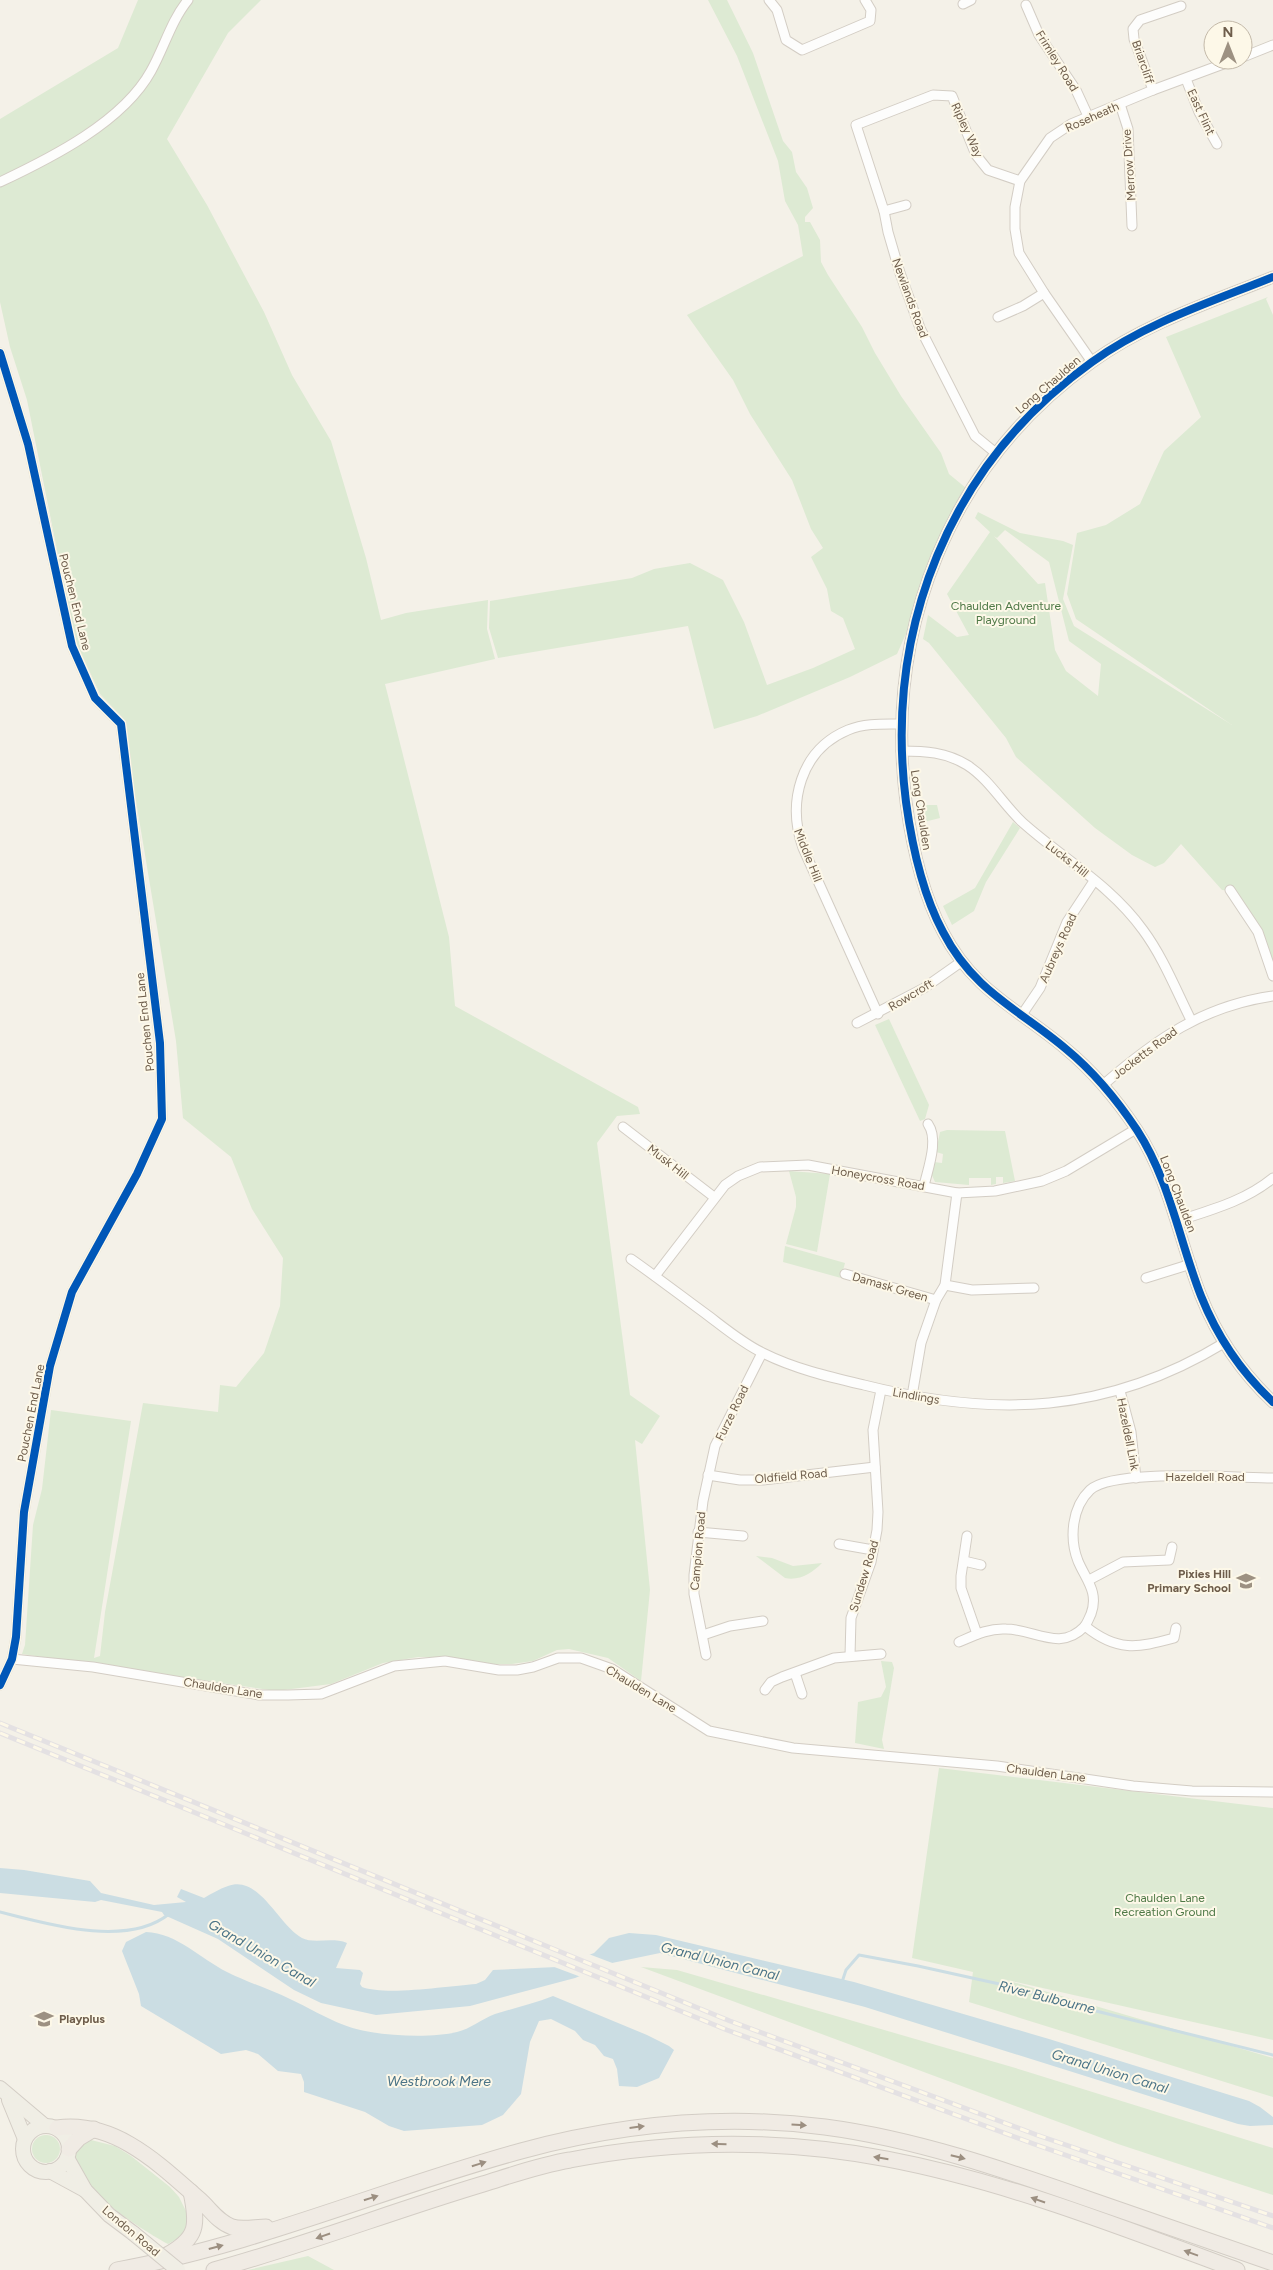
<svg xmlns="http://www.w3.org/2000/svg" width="1273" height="2270" font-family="Figtree,sans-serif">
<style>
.green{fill:#ddead3;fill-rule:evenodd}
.water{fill:#cbdde3}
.pier{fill:#f4f1e8}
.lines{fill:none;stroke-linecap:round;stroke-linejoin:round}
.stream{stroke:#cbdde3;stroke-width:3}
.minor-casing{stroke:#d3cdc4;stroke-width:11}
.tertiary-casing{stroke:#d3cdc4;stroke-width:13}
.primary-casing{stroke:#d3cdc5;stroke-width:16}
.trunk-casing{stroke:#d3cdc5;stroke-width:17}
.minor{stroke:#fdfdfc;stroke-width:9}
.tertiary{stroke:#fdfdfc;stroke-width:11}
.primary{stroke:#f0eee5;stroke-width:14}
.trunk{stroke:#f0ebe4;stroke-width:15}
.rail-casing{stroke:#e4e1e3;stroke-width:5}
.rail{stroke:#fdf8e8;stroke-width:3;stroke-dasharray:9;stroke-linecap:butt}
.primary-bridge-casing{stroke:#d3cdc5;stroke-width:16;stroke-linecap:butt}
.primary-bridge{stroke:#f0eee5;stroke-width:14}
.cycleway-casing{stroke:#fdf8e8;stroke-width:11}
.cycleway{stroke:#0057b8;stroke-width:8}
.oneway{fill:#9c8f81}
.labels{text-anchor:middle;stroke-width:4;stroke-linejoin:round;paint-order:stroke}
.street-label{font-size:12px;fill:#6e5d4b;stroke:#fdf8e8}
.park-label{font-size:12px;fill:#4f7947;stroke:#fdf8e8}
.poi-label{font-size:12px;font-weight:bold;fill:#6e5d4b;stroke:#fdf8e8;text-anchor:end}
.water-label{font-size:14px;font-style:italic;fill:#4b7487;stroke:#fdf8e8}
</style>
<rect width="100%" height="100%" fill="#f4f1e8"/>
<g class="green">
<path d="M 138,0 L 261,0 L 228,33 L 167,139 L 207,205 L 264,312 L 292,375 L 331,441 L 366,558 L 381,620 L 406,613 L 488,600 L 487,629 L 495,659 L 385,684 L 449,937 L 455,1006 L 638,1107 L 640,1114 L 617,1116 L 597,1143 L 630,1395 L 660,1416 L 642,1444 L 635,1440 L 650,1590 L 641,1681 L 608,1658 L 569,1649 L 557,1650 L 533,1661 L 512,1664 L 483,1664 L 448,1657 L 418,1657 L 383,1663 L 331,1684 L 276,1691 L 22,1654 L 25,1645 L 33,1525 L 42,1489 L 51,1410 L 131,1421 L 94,1658 L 100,1656 L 105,1612 L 143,1403 L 218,1412 L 220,1385 L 236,1387 L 264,1353 L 280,1306 L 283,1258 L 252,1209 L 231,1157 L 183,1118 L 176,1041 L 122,717 L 100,694 L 75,640 L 27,400 L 10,347 L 0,302 L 0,119 L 118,48 Z"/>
<path d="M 708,0 L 727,0 L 753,53 L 783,141 L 792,152 L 796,172 L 807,188 L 813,208 L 805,217 L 805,222 L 810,222 L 820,240 L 821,262 L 828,275 L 862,327 L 875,353 L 901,396 L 941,453 L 949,474 L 966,488 L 959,503 L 957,502 L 929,560 L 913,618 L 897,654 L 850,677 L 757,716 L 714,729 L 688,626 L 498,658 L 489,628 L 490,601 L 632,578 L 654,569 L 690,563 L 723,580 L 744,622 L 767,685 L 813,668 L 855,649 L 843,618 L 831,611 L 827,589 L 811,557 L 823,548 L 811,529 L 792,480 L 750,414 L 733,380 L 687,315 L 803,256 L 798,225 L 785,201 L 778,161 L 737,56 Z"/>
<path d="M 1268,297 L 1266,299 L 1273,315 L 1273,966 C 1266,937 1251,913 1233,891 L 1222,890 L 1181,844 L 1164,863 L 1155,867 L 1132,855 L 1095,828 L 1016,757 L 1006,738 L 929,643 L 923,639 L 928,615 L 957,637 L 969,635 L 947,594 L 990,532 L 975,518 L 978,512 L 1020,533 L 1063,541 L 1073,545 L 1063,599 L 1074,626 L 1232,725 L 1076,619 L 1067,594 L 1077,533 L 1106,525 L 1140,504 L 1164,451 L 1201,417 L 1166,337 ZM 1005,530 L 1049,562 L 1069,641 L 1101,664 L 1098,696 L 1066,671 L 1055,650 L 1045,583 L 1038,584 L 994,536 L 997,538 Z"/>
<path d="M 917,805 L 937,805 L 940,818 L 920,823 Z"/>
<path d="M 1013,822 L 1020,828 L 986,882 L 974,911 L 952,925 L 943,906 L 975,888 Z"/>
<path d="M 889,1019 L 929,1105 L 925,1119 L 920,1121 L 875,1025 Z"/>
<path d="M 947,1130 L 1005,1131 L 1015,1181 L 1003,1183 L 1003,1177 L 996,1177 L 996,1184 L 991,1185 L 991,1178 L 969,1178 L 969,1185 L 935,1182 L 931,1173 L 934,1162 L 942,1163 L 943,1154 L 936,1152 L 940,1132 Z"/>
<path d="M 789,1171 L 830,1174 L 817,1252 L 786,1244 L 796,1207 L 796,1197 Z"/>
<path d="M 785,1246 L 845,1263 L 841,1278 L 783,1262 Z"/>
<path d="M 756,1556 L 772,1558 L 793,1566 L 822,1563 C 812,1573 800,1581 785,1578 Z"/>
<path d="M 881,1661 L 892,1662 L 894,1668 L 882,1740 L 884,1749 L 855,1743 L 858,1702 L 881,1697 L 886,1687 Z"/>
<path d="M 939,1768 L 1273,1808 L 1273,2040 L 1003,1979 L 1273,2058 L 1273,2097 L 969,2002 L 973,1972 L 912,1958 Z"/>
<path d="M 641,1967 L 677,1970 L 1012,2067 L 1273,2148 L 1273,2195 L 1118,2144 Z"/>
<circle cx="46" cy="2149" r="14"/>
<path d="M 91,2140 L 115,2146 L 131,2156 L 170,2187 L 179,2197 L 189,2217 L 184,2235 L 168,2244 C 144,2231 75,2188 74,2159 C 73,2155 77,2149 79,2145 Z"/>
<path d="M 308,2256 L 334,2270 L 248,2270 Z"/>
</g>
<g class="water">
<path d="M 0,1868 L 24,1870 L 90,1881 L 101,1893 L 154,1905 L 186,1902 L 177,1897 L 181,1889 L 204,1898 C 211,1894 219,1889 228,1886 C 259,1874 278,1925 302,1938 C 313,1944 333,1937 347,1943 L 336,1968 L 360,1970 L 363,1973 L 360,1984 L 362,1987 C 386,1996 448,1986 476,1984 L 485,1980 L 493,1970 L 557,1967 L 594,1953 L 609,1938 L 629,1933 L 656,1935 L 854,1982 L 1049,2039 L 1249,2101 L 1260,2107 L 1273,2117 L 1273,2125 L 1250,2126 L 1238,2124 L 865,2007 L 660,1953 L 612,1963 L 575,1978 L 470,2006 L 376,2015 L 321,2003 L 294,1990 L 218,1939 L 164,1915 L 162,1912 L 101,1900 L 95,1902 L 0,1893 Z"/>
<path d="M 146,1932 C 177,1933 201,1959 227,1972 C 247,1982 269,1989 290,1999 C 308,2007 325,2018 344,2025 C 371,2036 429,2039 457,2032 C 470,2029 482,2019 495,2014 C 514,2008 533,2004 553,1996 L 647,2035 L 669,2046 L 674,2050 L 659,2078 L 637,2087 L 619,2086 L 617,2069 L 613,2059 L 604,2056 L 595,2045 L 583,2040 L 575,2031 L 551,2019 L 539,2021 L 530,2042 L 521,2094 L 503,2115 L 482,2125 L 404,2131 L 389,2126 L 365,2112 L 304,2092 L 304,2082 L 301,2074 L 278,2071 L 258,2054 L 246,2050 L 221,2054 L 141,2006 L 139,1994 L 122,1951 L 126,1942 Z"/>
</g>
<path class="pier" d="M 586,1953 L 615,1964 L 581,1977 L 549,1965 L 557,1964 Z"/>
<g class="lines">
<g class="stream">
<path d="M 0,1912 C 47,1924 127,1948 169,1914"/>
<path d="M 842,1982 L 846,1970 L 859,1955 L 918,1966 L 1013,1987 L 1096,2011 L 1273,2055"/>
</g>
<g class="minor-casing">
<g id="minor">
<path d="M 769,0 L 777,10 L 786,40 L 802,50 L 870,21 L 871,10 L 865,0"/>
<path d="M 963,4 L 971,0"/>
<path d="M 1026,5 L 1039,35 L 1076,90 L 1088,116"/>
<path d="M 1243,57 L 1273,45"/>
<path d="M 1186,79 L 1199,112 L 1217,144"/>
<path d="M 1153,90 L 1134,39 L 1133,29 L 1140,20 L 1181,6"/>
<path d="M 1120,104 L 1128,129 L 1132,226"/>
<path d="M 0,182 C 51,158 123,122 151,71 C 164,48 171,21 188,0"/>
<path d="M 884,211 L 906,205"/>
<path d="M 998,317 L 1023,306 L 1044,293"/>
<path d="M 0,353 L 28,444 L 72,646 L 95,698 L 121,724 L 160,1043 L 162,1119 L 137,1174 L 72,1292 L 50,1366 L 24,1512 L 16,1637 L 12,1659 L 0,1685"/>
<path d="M 1092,362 L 1044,293 L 1019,253 L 1015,229 L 1015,207 L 1020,181 L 1050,138 L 1071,124 L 1153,90 L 1234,60"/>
<path d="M 997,454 L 975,436 L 920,328 L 900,273 L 888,232 L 884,211 L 856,125 L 933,95 L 952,96 L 976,155 L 988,170 L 1020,181"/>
<path d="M 901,751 C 925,751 946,752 967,765 C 989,779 1003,804 1022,822 C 1062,858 1111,885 1143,930 C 1163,957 1176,990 1191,1020"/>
<path d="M 1230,890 L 1258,932 L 1273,976"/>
<path d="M 878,1014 L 803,848 C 787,803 800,750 848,730 C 865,723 883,724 901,724"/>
<path d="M 1021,1016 L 1040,988 L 1067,922 L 1094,881"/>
<path d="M 857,1023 L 924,988 L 961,962"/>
<path d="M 1103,1085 C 1156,1039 1203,1006 1273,996"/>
<path d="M 623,1127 L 714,1197"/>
<path d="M 924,1186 C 928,1168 939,1140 928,1124"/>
<path d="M 1177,1221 C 1211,1210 1245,1201 1273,1178"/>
<path d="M 631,1259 C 658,1278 684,1298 710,1317 C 727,1330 744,1344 763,1353 C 795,1369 830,1377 864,1385 C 995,1418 1107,1414 1224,1343"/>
<path d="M 845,1274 L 936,1300"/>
<path d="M 655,1276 L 725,1185 L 738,1176 L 760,1167 L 808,1165 L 957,1193 L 995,1191 L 1042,1181 L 1066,1171 L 1136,1129"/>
<path d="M 1146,1278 L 1191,1264"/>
<path d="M 945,1285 L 972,1290 L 1034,1288"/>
<path d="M 1120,1391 L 1131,1432 L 1136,1478"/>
<path d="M 912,1396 L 921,1343 L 936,1300 L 945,1285 L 957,1193"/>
<path d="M 708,1475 L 740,1480 L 763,1480 L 875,1467"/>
<path d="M 698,1532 L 743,1536"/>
<path d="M 967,1536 L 961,1576 L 961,1588 L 977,1634"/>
<path d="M 839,1544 L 873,1550"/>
<path d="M 964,1561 L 981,1565"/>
<path d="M 1089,1580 L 1123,1562 L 1169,1560 L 1172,1547"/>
<path d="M 1085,1626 C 1117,1652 1137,1648 1174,1638 L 1176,1628"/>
<path d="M 703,1635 L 730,1626 L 763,1621"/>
<path d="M 959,1642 C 975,1635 989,1628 1006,1629 C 1034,1629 1060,1652 1084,1627 C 1087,1624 1089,1618 1091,1614 C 1099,1592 1086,1580 1078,1561 C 1069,1538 1072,1507 1090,1490 C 1114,1468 1237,1478 1273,1478"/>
<path d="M 706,1655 L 694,1594 L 694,1575 L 703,1501 L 715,1446 L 762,1353"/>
<path d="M 850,1656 L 851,1618 L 871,1562 L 877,1530 L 878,1512 L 873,1430 L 881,1390"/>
<path d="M 12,1659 L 93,1667 L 259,1695 L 288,1695 L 321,1694 L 394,1666 L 445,1661 L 499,1670 L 517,1670 L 533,1667 L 558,1658 L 581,1658 L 612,1669 L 709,1731 L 793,1748 L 997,1766 L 1133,1786 L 1192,1791 L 1273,1792"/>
<path d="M 795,1673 L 802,1694"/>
<path d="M 765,1690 L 771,1682 L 782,1677 L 834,1658 L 881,1654"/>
</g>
</g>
<g class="tertiary-casing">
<path id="tertiary" d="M 1273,277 C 1211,302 1146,323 1092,362 C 949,464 884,630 906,802 C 912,846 922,893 943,932 C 974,992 1019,1009 1066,1049 C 1094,1072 1117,1100 1137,1130 C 1170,1181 1179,1240 1201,1296 C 1217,1336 1242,1373 1273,1402"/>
</g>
<g class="primary-casing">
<g id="primary">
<path d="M 0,2088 L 45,2126"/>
<path d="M 9,2100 L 25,2139"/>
<circle cx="46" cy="2149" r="23"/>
<path d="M 67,2158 L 85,2190 L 109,2215 L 133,2233"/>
<path d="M 50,2171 L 85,2190"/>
</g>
</g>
<g class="trunk-casing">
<g id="trunk">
<path d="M 57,2128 C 115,2120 159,2164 200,2200 C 210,2209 218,2222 232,2227 C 242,2230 256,2227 266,2227"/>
<path d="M 69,2149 L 79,2138 L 94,2129"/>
<path d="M 167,2255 C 198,2238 198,2225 191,2192"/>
<path d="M 117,2270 C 256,2245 385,2188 521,2151 C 620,2124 722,2114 825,2127 C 916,2139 1005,2170 1091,2200 C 1152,2221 1212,2242 1273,2263"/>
<path d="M 214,2270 C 305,2245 393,2211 483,2184 C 512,2175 540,2165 570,2160 C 674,2140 783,2139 887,2159 C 1008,2182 1123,2228 1237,2270"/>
</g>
</g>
<use href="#minor" class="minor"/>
<use href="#tertiary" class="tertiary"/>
<use href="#primary" class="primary"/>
<use href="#trunk" class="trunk"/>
<g class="rail-casing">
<g id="rail">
<path d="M 0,1723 L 730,2021 L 1037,2135 L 1273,2216"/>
<path d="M 0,1733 L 727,2030 L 1034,2144 L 1273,2228"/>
</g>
</g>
<use href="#rail" class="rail"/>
<g class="primary-bridge-casing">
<path id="primary-bridge" d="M 133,2233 L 178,2270"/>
</g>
<use href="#primary-bridge" class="primary-bridge"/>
<g class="cycleway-casing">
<g id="cycleway">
<path d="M 1273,277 C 1211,302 1146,323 1092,362 C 949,464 884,630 906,802 C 912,846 922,893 943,932 C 974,992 1019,1009 1066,1049 C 1094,1072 1117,1100 1137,1130 C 1170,1181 1179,1240 1201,1296 C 1217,1336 1242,1373 1273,1402"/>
<path d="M 0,353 L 28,444 L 72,646 L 95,698 L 121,724 L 160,1043 L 162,1119 L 137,1174 L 72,1292 L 50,1366 L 24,1512 L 16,1637 L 12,1659 L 0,1685"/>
</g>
</g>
<use href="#cycleway" class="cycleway"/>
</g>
<defs><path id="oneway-solid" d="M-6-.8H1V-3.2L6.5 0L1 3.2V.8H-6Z" transform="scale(1.25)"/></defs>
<g class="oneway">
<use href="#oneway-solid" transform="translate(799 2125) rotate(4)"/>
<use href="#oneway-solid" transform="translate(637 2127) rotate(-7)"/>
<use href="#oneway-solid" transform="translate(719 2144) rotate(-179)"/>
<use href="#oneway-solid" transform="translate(958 2157) rotate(14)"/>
<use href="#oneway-solid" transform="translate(881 2158) rotate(-171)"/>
<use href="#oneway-solid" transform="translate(479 2164) rotate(-17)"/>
<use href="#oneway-solid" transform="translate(371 2198) rotate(-18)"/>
<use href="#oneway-solid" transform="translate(1038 2200) rotate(-161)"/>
<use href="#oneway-solid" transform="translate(323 2236) rotate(161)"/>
<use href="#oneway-solid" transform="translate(216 2247) rotate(-15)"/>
<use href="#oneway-solid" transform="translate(1191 2253) rotate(-160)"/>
</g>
<defs>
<g id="school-bare" transform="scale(1.5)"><path d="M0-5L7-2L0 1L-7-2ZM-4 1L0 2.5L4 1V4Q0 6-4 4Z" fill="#9d9182" stroke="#fdf8e8" stroke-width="2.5" paint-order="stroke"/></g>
</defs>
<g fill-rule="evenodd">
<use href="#school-bare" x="1246" y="1581"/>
<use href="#school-bare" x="44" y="2019"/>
</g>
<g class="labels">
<g class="street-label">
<text transform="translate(1057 61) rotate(58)" y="4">Frimley Road</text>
<text transform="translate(1143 62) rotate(71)" y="4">Briarcliff</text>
<text transform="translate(1201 112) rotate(65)" y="4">East Flint</text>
<text transform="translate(1092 117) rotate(-24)" y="4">Roseheath</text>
<text transform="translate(967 130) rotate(65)" y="4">Ripley Way</text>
<text transform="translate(1129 165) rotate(-94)" y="4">Merrow Drive</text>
<text transform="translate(910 298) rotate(70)" y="4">Newlands Road</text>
<text transform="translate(1048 385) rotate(-41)" y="4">Long Chaulden</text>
<text transform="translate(75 602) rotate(76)" y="4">Pouchen End Lane</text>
<text transform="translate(921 810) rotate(81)" y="4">Long Chaulden</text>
<text transform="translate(808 855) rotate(68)" y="4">Middle Hill</text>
<text transform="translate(1067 859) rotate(38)" y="4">Lucks Hill</text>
<text transform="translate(1058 948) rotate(-66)" y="4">Aubreys Road</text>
<text transform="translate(911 995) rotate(-31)" y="4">Rowcroft</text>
<text transform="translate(145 1022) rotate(-96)" y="4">Pouchen End Lane</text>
<text transform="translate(1145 1053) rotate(-37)" y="4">Jocketts Road</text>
<text transform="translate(668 1162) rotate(38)" y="4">Musk Hill</text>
<text transform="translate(878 1178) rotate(10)" y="4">Honeycross Road</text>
<text transform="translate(1178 1194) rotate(69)" y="4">Long Chaulden</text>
<text transform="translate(890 1287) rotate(16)" y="4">Damask Green</text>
<text transform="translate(916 1396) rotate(10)" y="4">Lindlings</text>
<text transform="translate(31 1413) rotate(-79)" y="4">Pouchen End Lane</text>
<text transform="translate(732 1413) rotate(-64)" y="4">Furze Road</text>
<text transform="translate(1128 1434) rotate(79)" y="4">Hazeldell Link</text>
<text transform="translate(791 1476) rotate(-5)" y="4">Oldfield Road</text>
<text x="1205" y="1481">Hazeldell Road</text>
<text transform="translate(698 1551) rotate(-85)" y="4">Campion Road</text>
<text transform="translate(864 1576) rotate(-73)" y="4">Sundew Road</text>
<text transform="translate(223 1688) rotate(9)" y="4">Chaulden Lane</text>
<text transform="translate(641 1689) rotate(31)" y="4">Chaulden Lane</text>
<text transform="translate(1046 1773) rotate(7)" y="4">Chaulden Lane</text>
<text transform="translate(131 2231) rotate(40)" y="4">London Road</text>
</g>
<g class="park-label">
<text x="1006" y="610">Chaulden Adventure<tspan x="1006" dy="14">Playground</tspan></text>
<text x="1165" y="1902">Chaulden Lane<tspan x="1165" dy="14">Recreation Ground</tspan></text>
</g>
<g class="poi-label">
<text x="1231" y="1578">Pixies Hill<tspan x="1231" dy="14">Primary School</tspan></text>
<text x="59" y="2023" text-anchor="start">Playplus</text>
</g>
<g class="water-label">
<text transform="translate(262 1953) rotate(30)" y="5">Grand Union Canal</text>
<text transform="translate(720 1961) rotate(14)" y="5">Grand Union Canal</text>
<text transform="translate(1047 1997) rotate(14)" y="5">River Bulbourne</text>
<text transform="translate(1110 2071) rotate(17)" y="5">Grand Union Canal</text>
<text x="439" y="2086">Westbrook Mere</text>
</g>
</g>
<g transform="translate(1228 45)"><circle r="24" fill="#fdf8e8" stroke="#c4baa9"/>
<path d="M0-4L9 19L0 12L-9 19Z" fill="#9d9182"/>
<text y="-8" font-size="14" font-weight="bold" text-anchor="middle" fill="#6e5d4b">N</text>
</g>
</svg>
